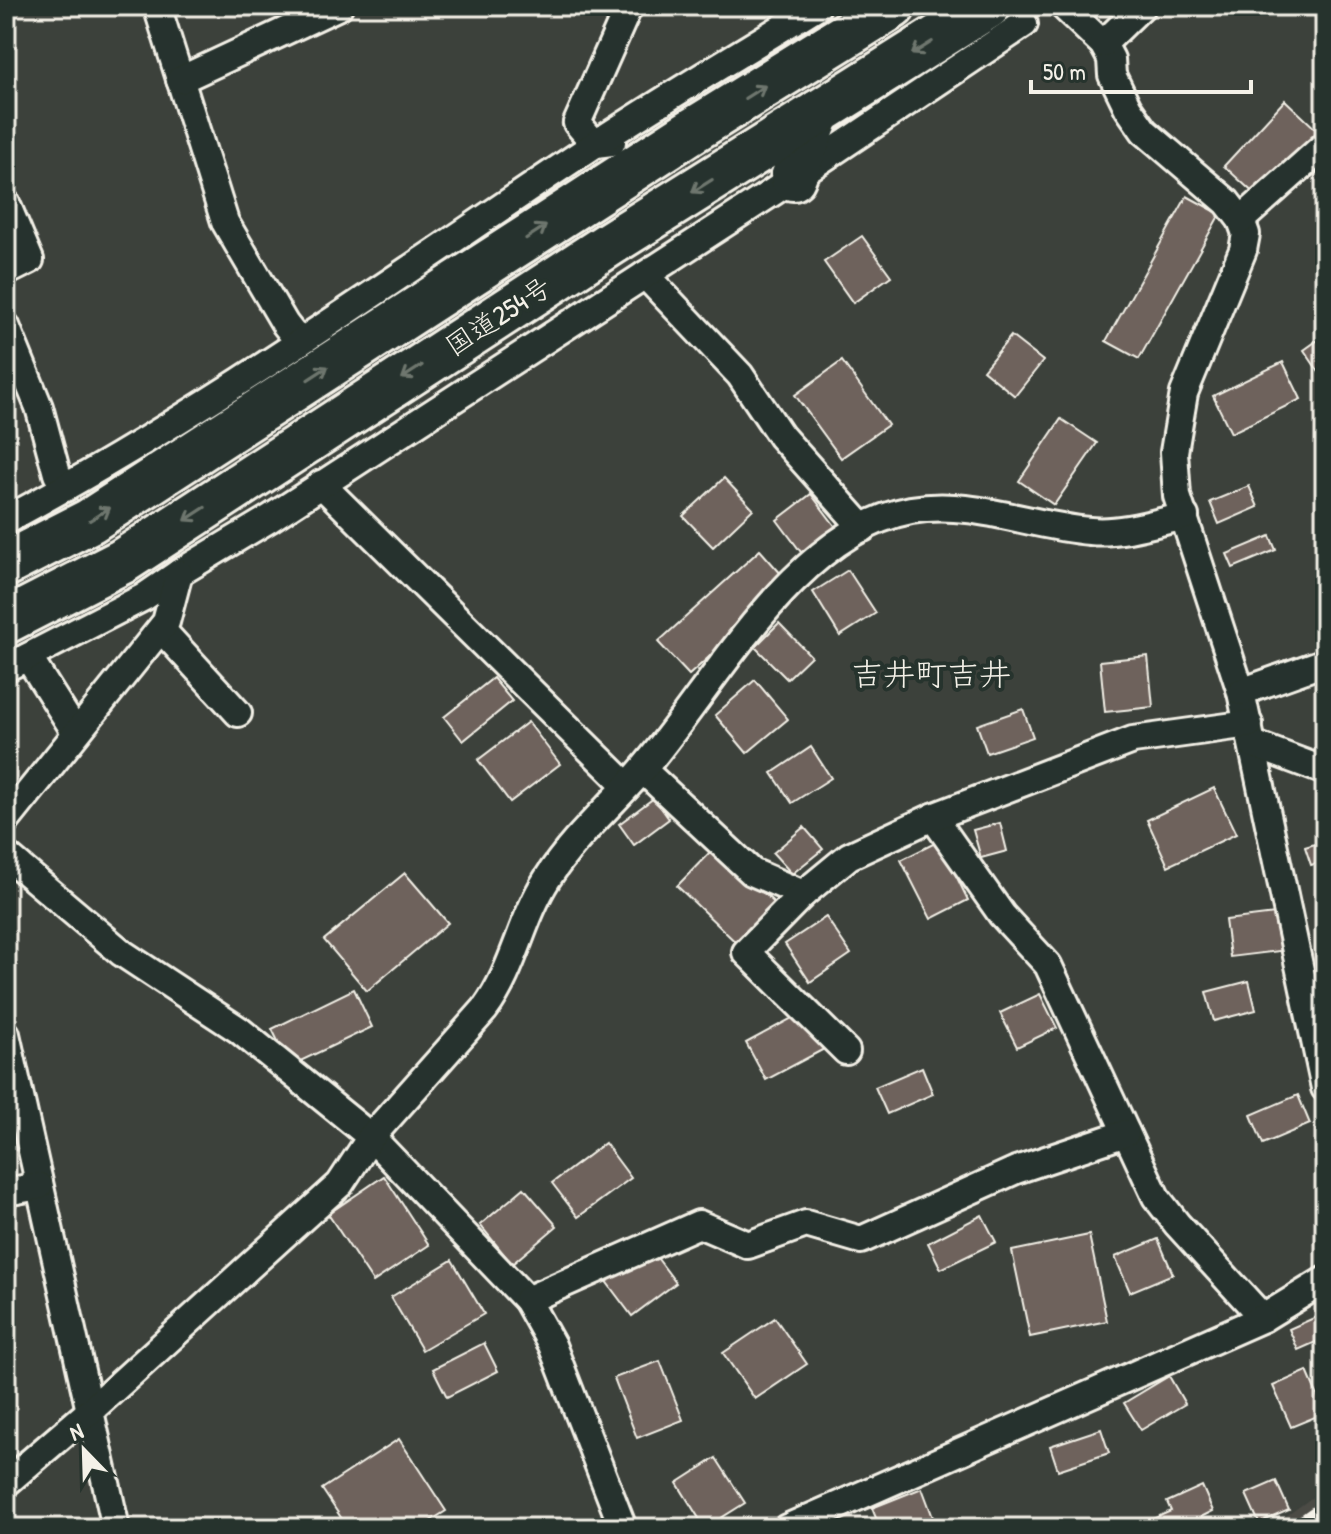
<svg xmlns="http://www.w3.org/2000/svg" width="1331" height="1534" font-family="'Patrick Hand','Klee One',sans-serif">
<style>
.built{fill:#4b4b45}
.building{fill:#6e625c;stroke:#f4f1e8;stroke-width:2}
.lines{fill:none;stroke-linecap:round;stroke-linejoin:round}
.street-casing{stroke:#f4f1e8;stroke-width:32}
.highway-casing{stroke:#f4f1e8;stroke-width:50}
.street{stroke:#26332d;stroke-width:26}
.highway{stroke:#26332d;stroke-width:44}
.rail-casing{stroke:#f4f1e8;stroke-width:9}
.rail{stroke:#26332d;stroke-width:6;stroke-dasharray:18;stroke-linecap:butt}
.oneway{stroke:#6e766e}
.labels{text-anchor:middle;stroke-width:8;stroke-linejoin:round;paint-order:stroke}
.street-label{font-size:28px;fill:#f4f1e8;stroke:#26332d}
.quarter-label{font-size:32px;fill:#f4f1e8;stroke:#26332d}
</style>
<rect width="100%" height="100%" fill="#3c413b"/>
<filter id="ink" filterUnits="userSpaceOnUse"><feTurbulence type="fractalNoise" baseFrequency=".0125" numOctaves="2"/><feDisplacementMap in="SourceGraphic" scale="16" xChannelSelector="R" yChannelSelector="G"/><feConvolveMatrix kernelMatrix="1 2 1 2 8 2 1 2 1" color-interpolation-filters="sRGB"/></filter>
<g filter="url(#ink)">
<path class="built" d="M 1325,1488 L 1325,1522 L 1316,1528 L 1270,1528 Z"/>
<g class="building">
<path d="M 1285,100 L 1319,132 L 1258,197 L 1224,166 Z"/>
<path d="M 1187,196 L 1220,214 L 1139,359 L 1106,341 Z"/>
<path d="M 862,236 L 891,276 L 853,303 L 824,262 Z"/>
<path d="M 1325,335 L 1325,381 L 1304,350 Z"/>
<path d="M 1011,336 L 1043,361 L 1015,396 L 983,370 Z"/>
<path d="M 842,361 L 888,425 L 841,458 L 795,395 Z"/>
<path d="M 1283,362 L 1301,399 L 1231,433 L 1213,396 Z"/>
<path d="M 1061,419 L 1097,443 L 1054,505 L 1019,481 Z"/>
<path d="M 724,478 L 753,509 L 713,547 L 683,516 Z"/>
<path d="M 1249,486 L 1258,507 L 1219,524 L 1210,502 Z"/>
<path d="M 811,494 L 839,531 L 804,556 L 777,520 Z"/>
<path d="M 1270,536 L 1276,550 L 1233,568 L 1227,554 Z"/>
<path d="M 760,550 L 790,584 L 689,675 L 658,642 Z"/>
<path d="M 848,570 L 876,613 L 840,636 L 813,592 Z"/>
<path d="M 779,623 L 811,656 L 787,679 L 755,647 Z"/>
<path d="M 1148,656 L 1153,707 L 1105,712 L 1100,661 Z"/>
<path d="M 493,678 L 512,701 L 463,741 L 444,717 Z"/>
<path d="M 755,680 L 788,719 L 747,753 L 715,715 Z"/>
<path d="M 1023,709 L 1033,737 L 987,753 L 977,725 Z"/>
<path d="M 528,722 L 560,764 L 510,802 L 478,760 Z"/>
<path d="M 811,747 L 831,778 L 792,803 L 772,773 Z"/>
<path d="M 1214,788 L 1236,834 L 1168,866 L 1147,820 Z"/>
<path d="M 654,798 L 669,819 L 634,845 L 619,824 Z"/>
<path d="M 1000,823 L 1007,851 L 981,858 L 973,830 Z"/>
<path d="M 804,827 L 823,849 L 792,874 L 773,853 Z"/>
<path d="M 939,841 L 968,900 L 931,919 L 901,860 Z"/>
<path d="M 1325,841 L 1325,861 L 1311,865 L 1305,847 Z"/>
<path d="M 715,847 L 784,912 L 746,952 L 677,886 Z"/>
<path d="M 405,873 L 448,923 L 367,991 L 324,940 Z"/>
<path d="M 1325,889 L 1325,920 L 1320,921 L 1317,890 Z"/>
<path d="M 1283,913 L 1288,950 L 1230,957 L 1225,920 Z"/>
<path d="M 826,917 L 851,954 L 810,982 L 785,944 Z"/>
<path d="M 1249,981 L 1256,1010 L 1214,1021 L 1206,992 Z"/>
<path d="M 354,989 L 372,1027 L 290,1066 L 272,1029 Z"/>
<path d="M 1040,994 L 1057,1028 L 1017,1047 L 1000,1013 Z"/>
<path d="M 805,1011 L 826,1048 L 766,1080 L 746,1043 Z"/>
<path d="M 922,1067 L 933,1094 L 887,1114 L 875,1087 Z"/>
<path d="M 1298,1095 L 1310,1124 L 1263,1144 L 1251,1115 Z"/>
<path d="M 605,1143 L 631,1178 L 578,1217 L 552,1183 Z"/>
<path d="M 384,1176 L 429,1245 L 373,1282 L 328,1214 Z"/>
<path d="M 524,1188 L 557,1226 L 512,1264 L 480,1225 Z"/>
<path d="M 982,1215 L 996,1242 L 941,1269 L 928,1243 Z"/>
<path d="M 1089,1235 L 1107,1321 L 1030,1337 L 1012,1251 Z"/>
<path d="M 1158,1239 L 1173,1274 L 1130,1292 L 1115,1257 Z"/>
<path d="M 649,1247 L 676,1283 L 632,1316 L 605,1280 Z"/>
<path d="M 452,1260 L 484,1314 L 422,1350 L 391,1297 Z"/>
<path d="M 1325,1313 L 1325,1338 L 1298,1350 L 1289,1329 Z"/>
<path d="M 775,1318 L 807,1364 L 755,1399 L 723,1353 Z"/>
<path d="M 484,1343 L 498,1371 L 447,1397 L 433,1369 Z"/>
<path d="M 660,1361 L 683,1420 L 637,1438 L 614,1378 Z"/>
<path d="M 1307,1371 L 1325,1413 L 1291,1427 L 1273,1386 Z"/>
<path d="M 1169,1376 L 1185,1404 L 1141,1430 L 1124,1403 Z"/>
<path d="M 1101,1429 L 1109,1453 L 1058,1470 L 1050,1446 Z"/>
<path d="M 399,1439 L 446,1511 L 419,1528 L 348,1528 L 322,1489 Z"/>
<path d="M 716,1458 L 745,1503 L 705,1528 L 677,1483 Z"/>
<path d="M 1276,1481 L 1289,1510 L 1259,1523 L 1246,1494 Z"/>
<path d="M 1202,1486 L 1213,1511 L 1201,1517 L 1206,1528 L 1138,1528 L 1137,1526 L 1171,1511 L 1167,1502 Z"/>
<path d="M 922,1488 L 937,1528 L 880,1528 L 872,1508 Z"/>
</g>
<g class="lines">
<g class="street-casing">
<g id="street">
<path d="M 157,6 L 225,222 L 285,324 L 299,342"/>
<path d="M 1063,6 L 1103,44 L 1111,59 L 1112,75 L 1128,108 L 1144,131 L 1227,202 L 1241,220 L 1246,234 L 1243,250 L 1184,393 L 1174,452 L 1177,496 L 1241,692 L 1325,1088"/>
<path d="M 1103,44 L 1142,6"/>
<path d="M 180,80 L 339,6"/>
<path d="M 612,142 L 595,144 L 577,123 L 629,6"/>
<path d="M 6,203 L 30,260 L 6,272"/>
<path d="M 1241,220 L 1325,145"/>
<path d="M 645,275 L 740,375 L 781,436 L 863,528"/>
<path d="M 6,326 L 39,407 L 57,474 L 65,488"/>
<path d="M 321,484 L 627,786"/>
<path d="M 6,520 C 209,411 400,274 591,147 C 665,98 742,53 817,6"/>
<path d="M 161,629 L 238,713"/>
<path d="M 28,657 L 76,733"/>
<path d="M 6,668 L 144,597 L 179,573 L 269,519 L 773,192 L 1024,24"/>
<path d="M 1241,692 L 1325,662"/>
<path d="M 1253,744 L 1325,771"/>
<path d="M 643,770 L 752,872 L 803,894"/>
<path d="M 933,817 L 1002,915 L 1048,965 L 1156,1197 L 1177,1224 L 1263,1318 L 1325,1280"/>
<path d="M 6,821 L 166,622 L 179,573"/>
<path d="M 6,855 L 122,953 L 239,1030 L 371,1137 L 527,1300 L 552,1345 L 623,1528"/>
<path d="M 6,1034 L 116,1528"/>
<path d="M 846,1051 L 746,952 L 803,894 L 849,856 L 933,817 L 1133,740 L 1249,724"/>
<path d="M 6,1192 L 39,1186"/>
<path d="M 527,1300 L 699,1224 L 748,1245 L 806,1224 L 861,1240 L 1016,1170 L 1126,1133"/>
<path d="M 6,1483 L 90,1411 L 340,1184 L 371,1137 L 485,1009 C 514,970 521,920 547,879 C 573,838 611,806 642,770 C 714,687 794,532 911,510 C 972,499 1029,526 1090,531 C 1120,534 1155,523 1185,516"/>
<path d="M 787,1528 L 1263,1318"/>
</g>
</g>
<g class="highway-casing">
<g id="highway">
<path d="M 793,178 L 819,112"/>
<path d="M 6,564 L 90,521 L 687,134 L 893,6"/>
<path d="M 6,621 L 123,561 L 611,243 L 988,6"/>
</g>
</g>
<use href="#street" class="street"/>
<use href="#highway" class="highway"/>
<g class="rail-casing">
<path id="rail" d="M 1290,1528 L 1325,1503"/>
</g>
<use href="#rail" class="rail"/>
</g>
<defs><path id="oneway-shaft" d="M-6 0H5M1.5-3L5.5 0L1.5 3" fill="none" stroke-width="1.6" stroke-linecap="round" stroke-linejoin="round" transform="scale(2)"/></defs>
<g class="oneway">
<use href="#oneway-shaft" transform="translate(922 48) rotate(148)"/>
<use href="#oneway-shaft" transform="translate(755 92) rotate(-32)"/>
<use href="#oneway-shaft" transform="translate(702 186) rotate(148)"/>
<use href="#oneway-shaft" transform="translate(536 232) rotate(-33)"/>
<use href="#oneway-shaft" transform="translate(412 372) rotate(147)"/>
<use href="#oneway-shaft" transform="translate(318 373) rotate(-33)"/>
<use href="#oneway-shaft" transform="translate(100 514) rotate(-32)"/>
<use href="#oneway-shaft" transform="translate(195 514) rotate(147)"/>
</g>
</g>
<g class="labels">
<g class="street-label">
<text transform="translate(498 316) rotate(-33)" y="10">国道254号</text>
</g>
<g class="quarter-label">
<text x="931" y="685">吉井町吉井</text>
</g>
</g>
<rect width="1331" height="1534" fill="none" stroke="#26332d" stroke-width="32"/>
<rect x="16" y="16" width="1299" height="1502" fill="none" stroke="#f4f1e8" stroke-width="3" filter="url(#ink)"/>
<g transform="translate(84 1450) rotate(337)" stroke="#26332d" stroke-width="6" paint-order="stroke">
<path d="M0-6L14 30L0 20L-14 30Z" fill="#f4f1e8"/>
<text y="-12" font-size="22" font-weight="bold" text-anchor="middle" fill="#f4f1e8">N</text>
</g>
<path d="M1031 80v12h220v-12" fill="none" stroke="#f4f1e8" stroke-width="4"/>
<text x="1043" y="80" font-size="24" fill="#f4f1e8" stroke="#26332d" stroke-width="6" paint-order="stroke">50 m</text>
</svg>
